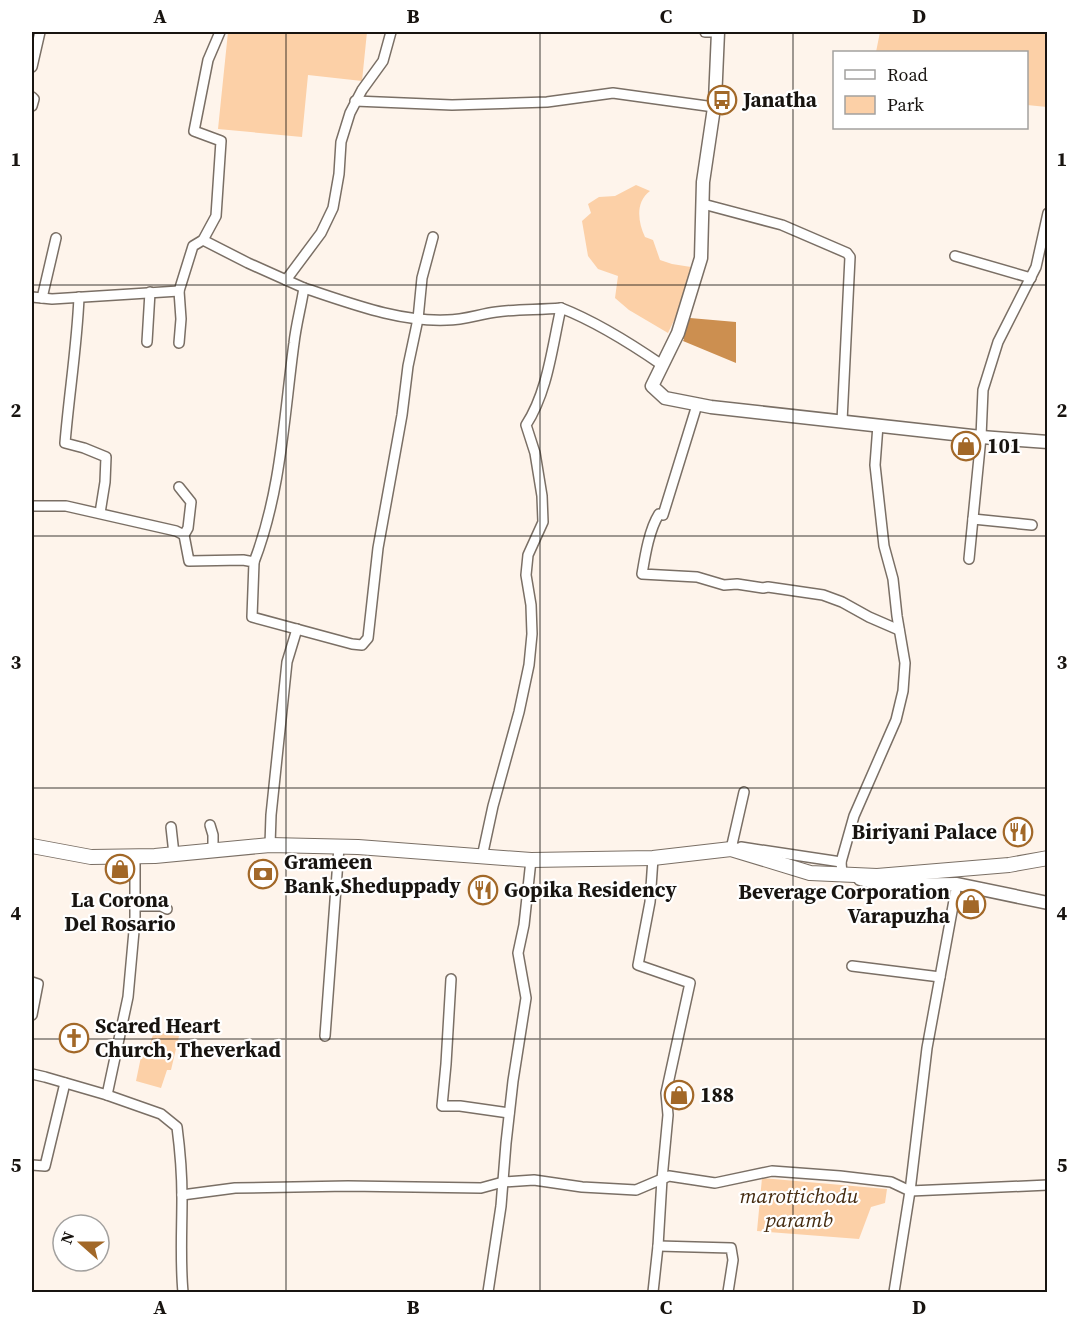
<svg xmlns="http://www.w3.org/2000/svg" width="1079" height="1324" font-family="'Source Serif 4',serif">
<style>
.green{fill:#fcd0a7}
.water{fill:#cc8f50}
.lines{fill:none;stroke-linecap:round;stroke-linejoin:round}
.minor-casing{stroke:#7a6f65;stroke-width:12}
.major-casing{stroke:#7a6f65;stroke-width:15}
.highway-casing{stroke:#7a6f65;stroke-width:16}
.minor{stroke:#fff;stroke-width:9}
.major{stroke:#fff;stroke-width:12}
.highway{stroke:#fff;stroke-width:14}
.grid{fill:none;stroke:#181410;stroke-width:1.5;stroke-opacity:0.55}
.labels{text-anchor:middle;stroke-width:4.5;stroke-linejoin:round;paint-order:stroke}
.poi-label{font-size:21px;font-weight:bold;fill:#181410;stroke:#fff;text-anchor:start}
.park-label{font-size:21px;font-style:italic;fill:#442a0f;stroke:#fff}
.neatline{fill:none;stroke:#181410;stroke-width:2}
.grid-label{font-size:20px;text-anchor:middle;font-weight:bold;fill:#181410}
</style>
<rect width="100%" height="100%" fill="#fef4eb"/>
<g class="green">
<path d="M 228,32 L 367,32 L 362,81 L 308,75 L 302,137 L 218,129 Z"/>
<path d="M 880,32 L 1047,32 L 1047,107 L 1027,105 L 1026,52 L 876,52 Z"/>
<path d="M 636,185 L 650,191 C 635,202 638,222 645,237 L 653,240 L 660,260 L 672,264 L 691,267 L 678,312 L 668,333 L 629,310 L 615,298 L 618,276 L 598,269 L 588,256 L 582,221 L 591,213 L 588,204 L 599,197 L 615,196 Z"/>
<path d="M 154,1032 L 179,1036 L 171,1070 L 167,1070 L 161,1088 L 136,1081 L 142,1052 L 148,1049 Z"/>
<path d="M 762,1178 L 887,1189 L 885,1203 L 871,1207 L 859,1239 L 757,1231 Z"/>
</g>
<path class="water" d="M 690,318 L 736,322 L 736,363 L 683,341 L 684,339 L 681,338 Z"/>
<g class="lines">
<g class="minor-casing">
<g id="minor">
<path d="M 705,32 L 718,32"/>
<path d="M 32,67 L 40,32"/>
<path d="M 32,97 L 34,99 L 32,106"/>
<path d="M 355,101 L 452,105 L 547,102 L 613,93 L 714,107"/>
<path d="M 703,204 L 782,225 L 847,253 L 850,257 L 842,421"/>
<path d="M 203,240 L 248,263 L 304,288 C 301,307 296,325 294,343 C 284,417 281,492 254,562"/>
<path d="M 955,256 L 1031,278"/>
<path d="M 286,280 L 321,233 L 333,208 L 339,174 L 341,142 L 350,113 L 362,90 L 383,61 L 391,32"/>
<path d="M 304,288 C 350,303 398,322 447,320 C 464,320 480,314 496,312 C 517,309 539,310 561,308"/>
<path d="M 179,291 L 181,319 L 179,343"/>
<path d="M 32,297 L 52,299 L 179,291 L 193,246 L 203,240 L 216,216 L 221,141 L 194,131 L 208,60 L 220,32"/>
<path d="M 79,297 C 77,346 69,394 65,443 L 84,448 L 106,457 L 105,482 L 100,513"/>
<path d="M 42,298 L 56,238"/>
<path d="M 147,342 L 150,292"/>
<path d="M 697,405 L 663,515 L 659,514 C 649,530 645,556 642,574 L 697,577 L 724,585 L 737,584 L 763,588 L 768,587 L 823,595 L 842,602 L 869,617 L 899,630"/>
<path d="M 179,487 L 191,502 L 188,528 L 184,535 L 189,561 L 243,560 L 254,562 L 252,617 L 352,644 L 362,645 L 368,638 L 378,548 L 402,415 L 408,366 L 418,319 L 422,278 L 433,237"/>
<path d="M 32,506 L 66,506 L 176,531 L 184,535"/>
<path d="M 973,519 L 1032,525"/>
<path d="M 969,559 L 981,437 L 983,390 L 998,342 L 1036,267 L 1048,213"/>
<path d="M 210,825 L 213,835 L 213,850"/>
<path d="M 171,827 L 174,854"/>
<path d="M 270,845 L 271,815 L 287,662 L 297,629"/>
<path d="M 741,847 L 841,862"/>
<path d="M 731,849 L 744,792"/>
<path d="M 482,857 L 493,806 L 519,712 L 529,665 L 532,634 L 531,605 L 526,575 L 528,555 L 543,522 L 542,496 L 535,453 L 526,425 C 548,391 552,347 561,308 C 597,322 630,343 662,365"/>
<path d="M 842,874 L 841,862 L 854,816 L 896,720 L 903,691 L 905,663 L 897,616 L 893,579 L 884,546 L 875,465 L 878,425"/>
<path d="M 957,884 L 927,1048 L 910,1191 L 1048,1185"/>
<path d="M 135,906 L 161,906 L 167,909"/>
<path d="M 852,966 L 940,977"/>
<path d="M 451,979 L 446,1064 L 442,1106 L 460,1106 L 509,1113"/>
<path d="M 32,982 L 38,984 L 32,1015"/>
<path d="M 325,1036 L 339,847"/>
<path d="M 32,1074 L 45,1077 L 107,1095 L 161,1114 L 177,1127 C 180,1150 182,1174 182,1198 C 182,1229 180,1261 183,1292"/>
<path d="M 107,1095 L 128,997 L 135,920 L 135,856"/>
<path d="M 32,1165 L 45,1166 L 65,1083"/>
<path d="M 182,1195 L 235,1188 L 348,1186 L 481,1188 L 503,1182 L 534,1180 L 582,1187 L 636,1190 L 669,1176 L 715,1183 L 772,1171 L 840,1176 L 891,1182 L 910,1191 L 894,1292"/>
<path d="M 658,1246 L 731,1248 L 733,1260 L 728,1292"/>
<path d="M 488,1292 L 501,1206 L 506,1143 L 513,1081 L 526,998 L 518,953 L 524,925 L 531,860"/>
<path d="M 653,1292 L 658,1246 L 662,1179 L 668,1115 L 666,1093 L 690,983 L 638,965 L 650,902 L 653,858"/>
</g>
</g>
<g class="major-casing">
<g id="major">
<path d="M 718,32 L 715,101 L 703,182 L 701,258 L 678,333 L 652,386 L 665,398 L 711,407 L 981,437 L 1048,442"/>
<path d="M 860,879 L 884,885 L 957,884 L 1048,903"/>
</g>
</g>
<g class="highway-casing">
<path id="highway" d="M 32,846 L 91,857 L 155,856 L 270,845 L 358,847 L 531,860 L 653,858 L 731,849 L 810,873 L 877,876 L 1009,865 L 1048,858"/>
</g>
<use href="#minor" class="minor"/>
<use href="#major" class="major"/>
<use href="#highway" class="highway"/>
</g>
<path class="grid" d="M 286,32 L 286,1292M 540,32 L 540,1292M 793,32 L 793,1292M 32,285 L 1048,285M 32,536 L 1048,536M 32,788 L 1048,788M 32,1039 L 1048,1039"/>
<defs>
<g id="bus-ring" transform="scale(1.5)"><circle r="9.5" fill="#fff" stroke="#a26828" stroke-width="1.5"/><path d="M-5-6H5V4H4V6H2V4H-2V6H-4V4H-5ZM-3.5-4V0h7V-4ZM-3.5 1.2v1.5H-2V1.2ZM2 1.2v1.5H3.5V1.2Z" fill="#a26828"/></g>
<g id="shop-ring" transform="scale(1.5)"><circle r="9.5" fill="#fff" stroke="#a26828" stroke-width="1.5"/><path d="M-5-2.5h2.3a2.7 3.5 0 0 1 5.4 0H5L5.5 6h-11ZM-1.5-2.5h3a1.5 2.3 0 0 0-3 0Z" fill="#a26828"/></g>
<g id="restaurant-ring" transform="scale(1.5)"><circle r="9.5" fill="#fff" stroke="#a26828" stroke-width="1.5"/><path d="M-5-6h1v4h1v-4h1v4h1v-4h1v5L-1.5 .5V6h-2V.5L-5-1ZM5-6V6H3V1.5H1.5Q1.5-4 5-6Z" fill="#a26828"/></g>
<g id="bank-ring" transform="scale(1.5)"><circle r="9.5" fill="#fff" stroke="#a26828" stroke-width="1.5"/><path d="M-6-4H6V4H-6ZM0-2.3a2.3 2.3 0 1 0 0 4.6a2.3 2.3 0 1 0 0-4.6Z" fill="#a26828"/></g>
<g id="church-ring" transform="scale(1.5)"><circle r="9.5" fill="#fff" stroke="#a26828" stroke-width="1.5"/><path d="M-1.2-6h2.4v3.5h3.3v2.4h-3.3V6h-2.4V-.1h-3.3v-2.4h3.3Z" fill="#a26828"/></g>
</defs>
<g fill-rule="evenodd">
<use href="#bus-ring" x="722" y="100"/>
<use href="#shop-ring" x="966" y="446"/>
<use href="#restaurant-ring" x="1018" y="832"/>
<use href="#shop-ring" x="120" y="869"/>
<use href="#bank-ring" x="263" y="874"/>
<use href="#restaurant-ring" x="483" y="890"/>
<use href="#shop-ring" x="971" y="904"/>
<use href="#church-ring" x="74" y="1038"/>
<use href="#shop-ring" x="679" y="1095"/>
</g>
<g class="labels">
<g class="poi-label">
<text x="743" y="107">Janatha</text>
<text x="987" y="453">101</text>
<text x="997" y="839" text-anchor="end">Biriyani Palace</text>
<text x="284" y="869">Grameen<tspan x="284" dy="24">Bank,Sheduppady</tspan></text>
<text x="504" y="897">Gopika Residency</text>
<text x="950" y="899" text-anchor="end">Beverage Corporation<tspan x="950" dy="24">Varapuzha</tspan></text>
<text x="120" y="907" text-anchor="middle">La Corona<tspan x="120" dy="24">Del Rosario</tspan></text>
<text x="95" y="1033">Scared Heart<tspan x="95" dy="24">Church, Theverkad</tspan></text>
<text x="700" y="1102">188</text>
</g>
<g class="park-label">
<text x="799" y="1203">marottichodu<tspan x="799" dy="24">paramb</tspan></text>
</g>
</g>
<rect width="1079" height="1324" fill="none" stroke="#ffffff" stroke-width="66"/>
<rect x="833" y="51" width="195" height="78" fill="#ffffff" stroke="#a3a19f" stroke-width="1.5"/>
<rect x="845" y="70" width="30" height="9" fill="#ffffff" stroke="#a3a19f" stroke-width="1.5"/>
<text x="887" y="81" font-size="18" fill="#181410">Road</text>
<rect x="845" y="96" width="30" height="18" fill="#fcd0a7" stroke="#a3a19f" stroke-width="1.5"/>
<text x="887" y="111" font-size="18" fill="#181410">Park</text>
<g transform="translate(81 1243) rotate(291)"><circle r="28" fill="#ffffff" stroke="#a3a19f" stroke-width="1.5"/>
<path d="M0-4.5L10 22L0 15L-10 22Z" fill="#a26828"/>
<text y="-9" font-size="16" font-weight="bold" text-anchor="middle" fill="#181410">N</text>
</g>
<rect x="33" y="33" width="1013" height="1258" class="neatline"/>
<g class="grid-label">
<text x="160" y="23">A</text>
<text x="413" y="23">B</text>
<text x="666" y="23">C</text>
<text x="919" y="23">D</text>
<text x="16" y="166">1</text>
<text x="1062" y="166">1</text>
<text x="16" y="417">2</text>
<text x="1062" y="417">2</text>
<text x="16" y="669">3</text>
<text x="1062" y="669">3</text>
<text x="16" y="920">4</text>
<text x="1062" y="920">4</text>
<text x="16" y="1172">5</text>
<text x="1062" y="1172">5</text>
<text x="160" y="1314">A</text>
<text x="413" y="1314">B</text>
<text x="666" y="1314">C</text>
<text x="919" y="1314">D</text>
</g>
</svg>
